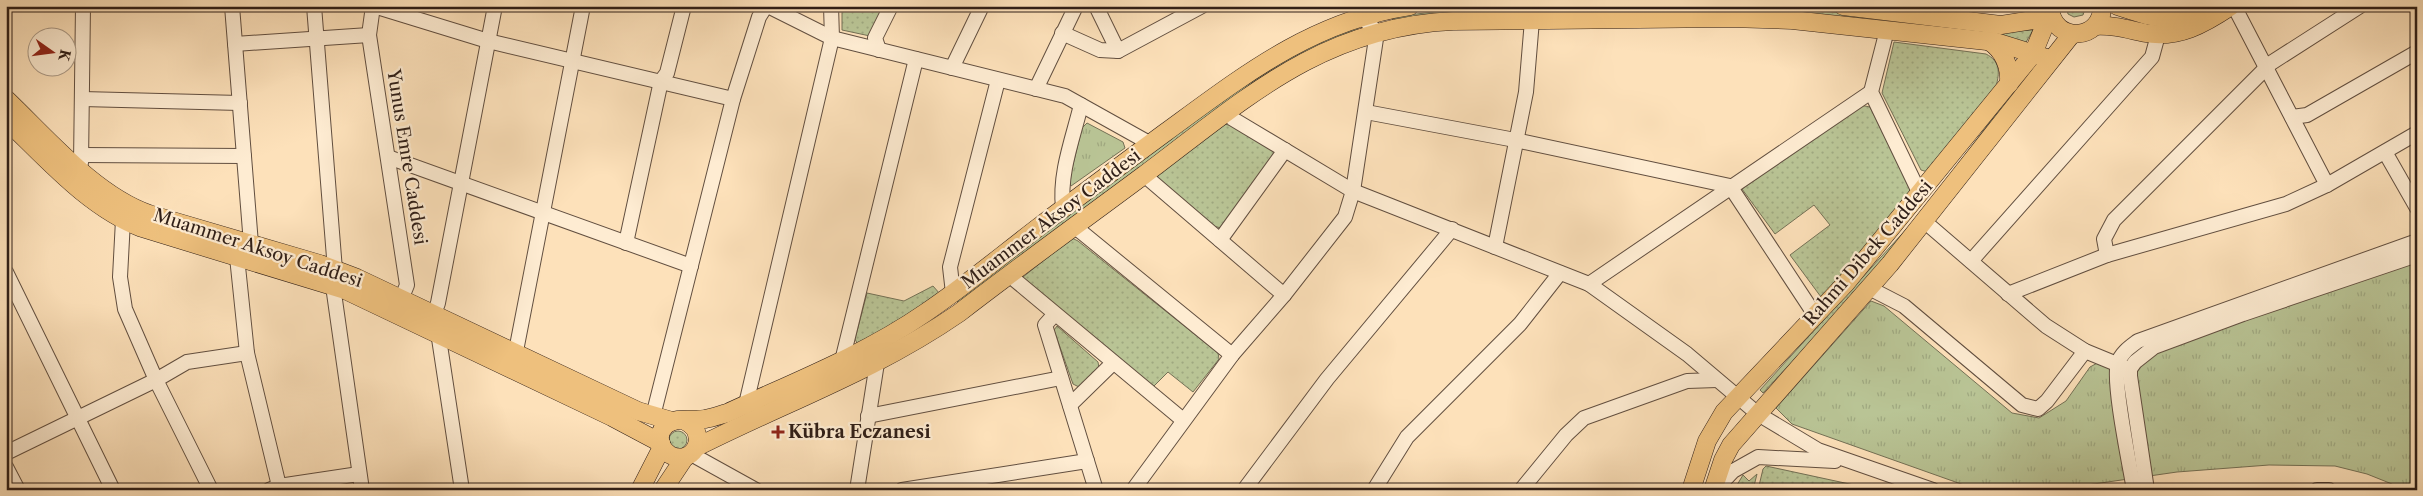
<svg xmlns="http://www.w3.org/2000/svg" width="2423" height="496" font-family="'Libre Caslon Text',serif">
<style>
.grass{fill:url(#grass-dots);stroke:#747156}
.park{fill:url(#park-tufts);stroke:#747156}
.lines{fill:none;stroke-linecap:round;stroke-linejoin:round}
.minor-casing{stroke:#624f40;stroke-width:16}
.major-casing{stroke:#2f1e17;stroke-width:19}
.minor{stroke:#feecd2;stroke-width:14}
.major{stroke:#eec07d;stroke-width:18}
.poi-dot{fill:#8f2418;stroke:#feecd2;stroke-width:2}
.labels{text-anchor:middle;stroke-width:4.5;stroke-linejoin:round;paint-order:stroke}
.street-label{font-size:18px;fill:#2f1e17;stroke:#feecd2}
.poi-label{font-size:18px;font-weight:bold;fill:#2f1e17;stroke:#feecd2;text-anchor:start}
</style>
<defs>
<pattern id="grass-dots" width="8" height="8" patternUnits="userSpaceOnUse" patternTransform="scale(1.25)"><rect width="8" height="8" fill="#b9c495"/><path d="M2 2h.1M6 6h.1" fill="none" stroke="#9fa880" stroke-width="1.8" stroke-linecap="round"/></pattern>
<pattern id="park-tufts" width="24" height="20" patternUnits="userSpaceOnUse" patternTransform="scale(1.25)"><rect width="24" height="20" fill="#b9c495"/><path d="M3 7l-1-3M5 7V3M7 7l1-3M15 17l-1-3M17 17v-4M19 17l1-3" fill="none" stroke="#9fa880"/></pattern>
</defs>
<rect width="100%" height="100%" fill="#fde1ba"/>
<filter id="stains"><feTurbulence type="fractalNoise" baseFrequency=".004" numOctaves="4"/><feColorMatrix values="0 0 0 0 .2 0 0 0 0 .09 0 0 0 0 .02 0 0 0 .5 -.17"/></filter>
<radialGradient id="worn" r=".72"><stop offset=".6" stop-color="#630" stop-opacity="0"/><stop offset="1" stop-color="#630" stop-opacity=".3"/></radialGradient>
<g class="grass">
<path d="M 842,6 L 884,6 L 870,36 L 842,30 Z"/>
<path d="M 1773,6 L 2015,31 L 2033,30 L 2025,44 L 1881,22 L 1393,22 L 1392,17 L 1458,9 Z"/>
<path d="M 2066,6 L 2086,6 L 2083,15 L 2074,17 L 2068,14 Z"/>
<path d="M 1357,26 L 1359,31 L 1234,98 L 959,303 L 955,299 L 1221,101 L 1290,55 Z"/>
<path d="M 1894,42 L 1986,54 C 2000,61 2000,73 1996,86 L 1928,172 L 1921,170 L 1882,93 Z"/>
<path d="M 2030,69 L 2035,72 L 1867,281 L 1763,393 L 1760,390 L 1921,213 Z"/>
<path d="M 1860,105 L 1870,107 L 1913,193 L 1821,297 L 1790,255 L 1830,225 L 1814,205 L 1775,234 L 1742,189 Z"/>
<path d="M 1224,124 L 1233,126 L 1276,153 L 1221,228 L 1213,226 L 1155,176 Z"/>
<path d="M 1072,238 L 1078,241 L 1218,353 L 1219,359 L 1193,392 L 1168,372 L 1151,389 L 1024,284 L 1023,277 Z"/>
<path d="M 933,286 L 940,294 L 858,345 L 855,339 L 867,293 L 904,301 Z"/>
<path d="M 1057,326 L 1098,362 L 1099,368 L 1079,387 L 1073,384 L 1054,330 Z"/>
<circle cx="678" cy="440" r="9"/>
<path d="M 1766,466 L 1868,488 L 1877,490 L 1758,490 L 1763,469 Z"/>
<path d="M 1757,474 L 1753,490 L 1734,490 L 1743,475 L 1749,481 Z"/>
</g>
<g class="park">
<path d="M 1087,123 L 1123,142 L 1125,148 L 1071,186 L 1069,181 L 1082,128 Z"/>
<path d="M 2417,251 L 2417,490 L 2397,490 L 2392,484 L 2367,474 L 2335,466 L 2269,465 L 2177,472 L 2052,490 L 1978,490 L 1792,424 L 1776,408 L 1871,301 L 1884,306 L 2012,413 L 2039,418 L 2066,401 L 2090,367 L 2116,353 Z"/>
</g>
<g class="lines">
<g class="minor-casing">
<g id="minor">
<path d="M 232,6 L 251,244"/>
<path d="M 314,6 L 335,270"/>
<path d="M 373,6 L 369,35 L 407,285 L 398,307"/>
<path d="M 374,6 L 488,41 L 733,99"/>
<path d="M 768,6 L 832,38 L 1065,96 L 1151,144"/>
<path d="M 1096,6 L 1118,51 L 1202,6"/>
<path d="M 2234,6 L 2327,185"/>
<path d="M 1887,30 L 1871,92 L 1920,194"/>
<path d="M 1062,33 L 1100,50 L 1118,51"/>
<path d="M 235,44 L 369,35"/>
<path d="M 879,50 L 875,38 L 891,6"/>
<path d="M 952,68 L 982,6"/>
<path d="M 1036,89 L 1076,6"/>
<path d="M 82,99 L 240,103"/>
<path d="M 1229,111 L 1233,119 L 1353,191 L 1589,284 L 1687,354 L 1758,414 L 1818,450 L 1933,490"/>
<path d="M 1366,112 L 1515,140 L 1730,186 L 1815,315"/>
<path d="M 2292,117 L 2307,115 L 2417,52"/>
<path d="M 2385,152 L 2417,208"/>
<path d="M 81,155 L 244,156"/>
<path d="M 388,157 L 691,266"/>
<path d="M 81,163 L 83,6"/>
<path d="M 1144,175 L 1284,295"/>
<path d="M 1063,208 C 1059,173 1073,138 1081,105"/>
<path d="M 123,220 L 120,277 L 125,309 L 156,380 L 211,490"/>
<path d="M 1924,221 L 2046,326 L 2085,351 L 2124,367"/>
<path d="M 1074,226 L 1232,355"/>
<path d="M 1220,240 L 1285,150"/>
<path d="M 626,243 L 661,81 L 667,73 L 684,6"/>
<path d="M 1495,247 L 1526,92 L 1532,20"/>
<path d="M 2107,255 L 2104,239 L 2114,220 L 2271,63 L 2360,6"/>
<path d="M 237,257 L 247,353 L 279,486"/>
<path d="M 1971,261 L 2152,57 L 2158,35"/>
<path d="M 6,272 L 113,490"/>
<path d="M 1009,275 L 1183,420"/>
<path d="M 1589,284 L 1871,92"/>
<path d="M 333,286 L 362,490"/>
<path d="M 1869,288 L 1904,306 L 2022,405 L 2038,409 L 2047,401 L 2085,351"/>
<path d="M 953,293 L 950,267 L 998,80"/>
<path d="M 2008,294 L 2107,255 L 2286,204 L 2327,185 L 2417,133"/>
<path d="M 434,314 L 438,303 L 495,6"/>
<path d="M 1054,315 L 1045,325 L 1096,490"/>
<path d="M 438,332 L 462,490"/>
<path d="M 516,351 L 583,6"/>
<path d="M 842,361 L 916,59"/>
<path d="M 746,404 L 832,38 L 831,6"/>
<path d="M 1070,405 L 1113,363"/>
<path d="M 653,416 L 733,99 L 759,17 L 766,6"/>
<path d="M 868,416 L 1061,378"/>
<path d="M 6,453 L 156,380 L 187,362 L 247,353"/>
<path d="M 691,454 L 756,490"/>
<path d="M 6,467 L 18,490"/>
<path d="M 269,490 L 279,486 L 359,474"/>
<path d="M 857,490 L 877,363"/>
<path d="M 902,490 L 1087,461"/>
<path d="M 1133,490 L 1232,355 L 1284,295 L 1345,217 L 1353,191 L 1377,32 L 1362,17 L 1357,6"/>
<path d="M 1244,490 L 1327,379 L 1452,229"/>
<path d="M 1374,490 L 1407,437 L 1520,324 L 1560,273"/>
<path d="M 1521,490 L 1566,435 L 1584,418 L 1687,381 L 1717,380"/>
<path d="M 1715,490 L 1733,471 L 1758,457 L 1835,461"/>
<path d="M 2134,490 C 2130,466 2112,381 2118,363 C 2121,353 2130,347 2138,341 L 2417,241"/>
<path d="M 2147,490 L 2130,376 L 2130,369 L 2135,362 L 2154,347 L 2243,314 L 2417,255"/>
<path d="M 2317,490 L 2329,490"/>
</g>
</g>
<g class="major-casing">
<g id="major">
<path d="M 1843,6 L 2001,25 L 2033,20 L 2050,9"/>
<path d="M 2117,6 C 2150,16 2166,26 2198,6"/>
<path d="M 2050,8 C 2053,44 2103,41 2102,6"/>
<path d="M 2095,26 C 2114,25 2126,29 2145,33 C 2178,39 2204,24 2231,6"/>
<path d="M 1989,41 C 2004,51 2010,66 2009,84"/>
<path d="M 6,99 C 48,139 95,195 149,214 L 320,264 L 357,278 L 638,411 L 672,421"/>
<path d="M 6,120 C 47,159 89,208 142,228 L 345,290 L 612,417 L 661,443"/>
<path d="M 685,421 C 702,429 702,450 685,457 C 666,461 651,439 666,425 C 676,416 693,421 705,419 C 712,418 720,415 727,413 C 794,382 864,355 925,313 C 965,286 1002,255 1040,226 C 1082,194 1124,163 1166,132 C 1244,75 1312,21 1410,6"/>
<path d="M 697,447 C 786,402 875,371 959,313 C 1020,266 1082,221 1144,175 C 1244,100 1321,27 1453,21 L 1729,18 L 1792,20 L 1996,42 L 2050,59"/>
<path d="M 640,490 L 662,447"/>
<path d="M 663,490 L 685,457"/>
<path d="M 1691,490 L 1707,441 L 1724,412 L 1846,283 L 2033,54 L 2044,27 L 2052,18"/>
<path d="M 1713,490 L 1723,460 L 1731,445 L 1890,264 L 2072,34"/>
</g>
</g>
<use href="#minor" class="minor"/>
<use href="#major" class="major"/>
</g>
<path class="poi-dot" d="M775.5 424.5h5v5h5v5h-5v5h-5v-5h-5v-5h5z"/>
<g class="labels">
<g class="street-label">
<text transform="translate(407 157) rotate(81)" y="6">Yunus Emre Caddesi</text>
<text transform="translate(1051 219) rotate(-37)" y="6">Muammer Aksoy Caddesi</text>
<text transform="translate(258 248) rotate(18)" y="6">Muammer Aksoy Caddesi</text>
<text transform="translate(1868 253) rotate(-49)" y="6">Rahmi Dibek Caddesi</text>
</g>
<g class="poi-label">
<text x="788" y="438">Kübra Eczanesi</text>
</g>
</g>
<rect width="2423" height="496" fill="none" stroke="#fde1ba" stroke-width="25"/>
<rect x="8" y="8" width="2408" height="481" fill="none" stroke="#2f1e17" stroke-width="2.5"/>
<rect x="12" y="12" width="2398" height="471" fill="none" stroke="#2f1e17"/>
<g transform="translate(52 52) rotate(104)"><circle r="24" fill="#feecd2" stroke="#ab9a87"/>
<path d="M0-4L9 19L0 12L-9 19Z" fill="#8f2418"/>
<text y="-8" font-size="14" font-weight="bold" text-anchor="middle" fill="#2f1e17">K</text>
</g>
<rect width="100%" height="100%" filter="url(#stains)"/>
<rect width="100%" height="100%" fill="url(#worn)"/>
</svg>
